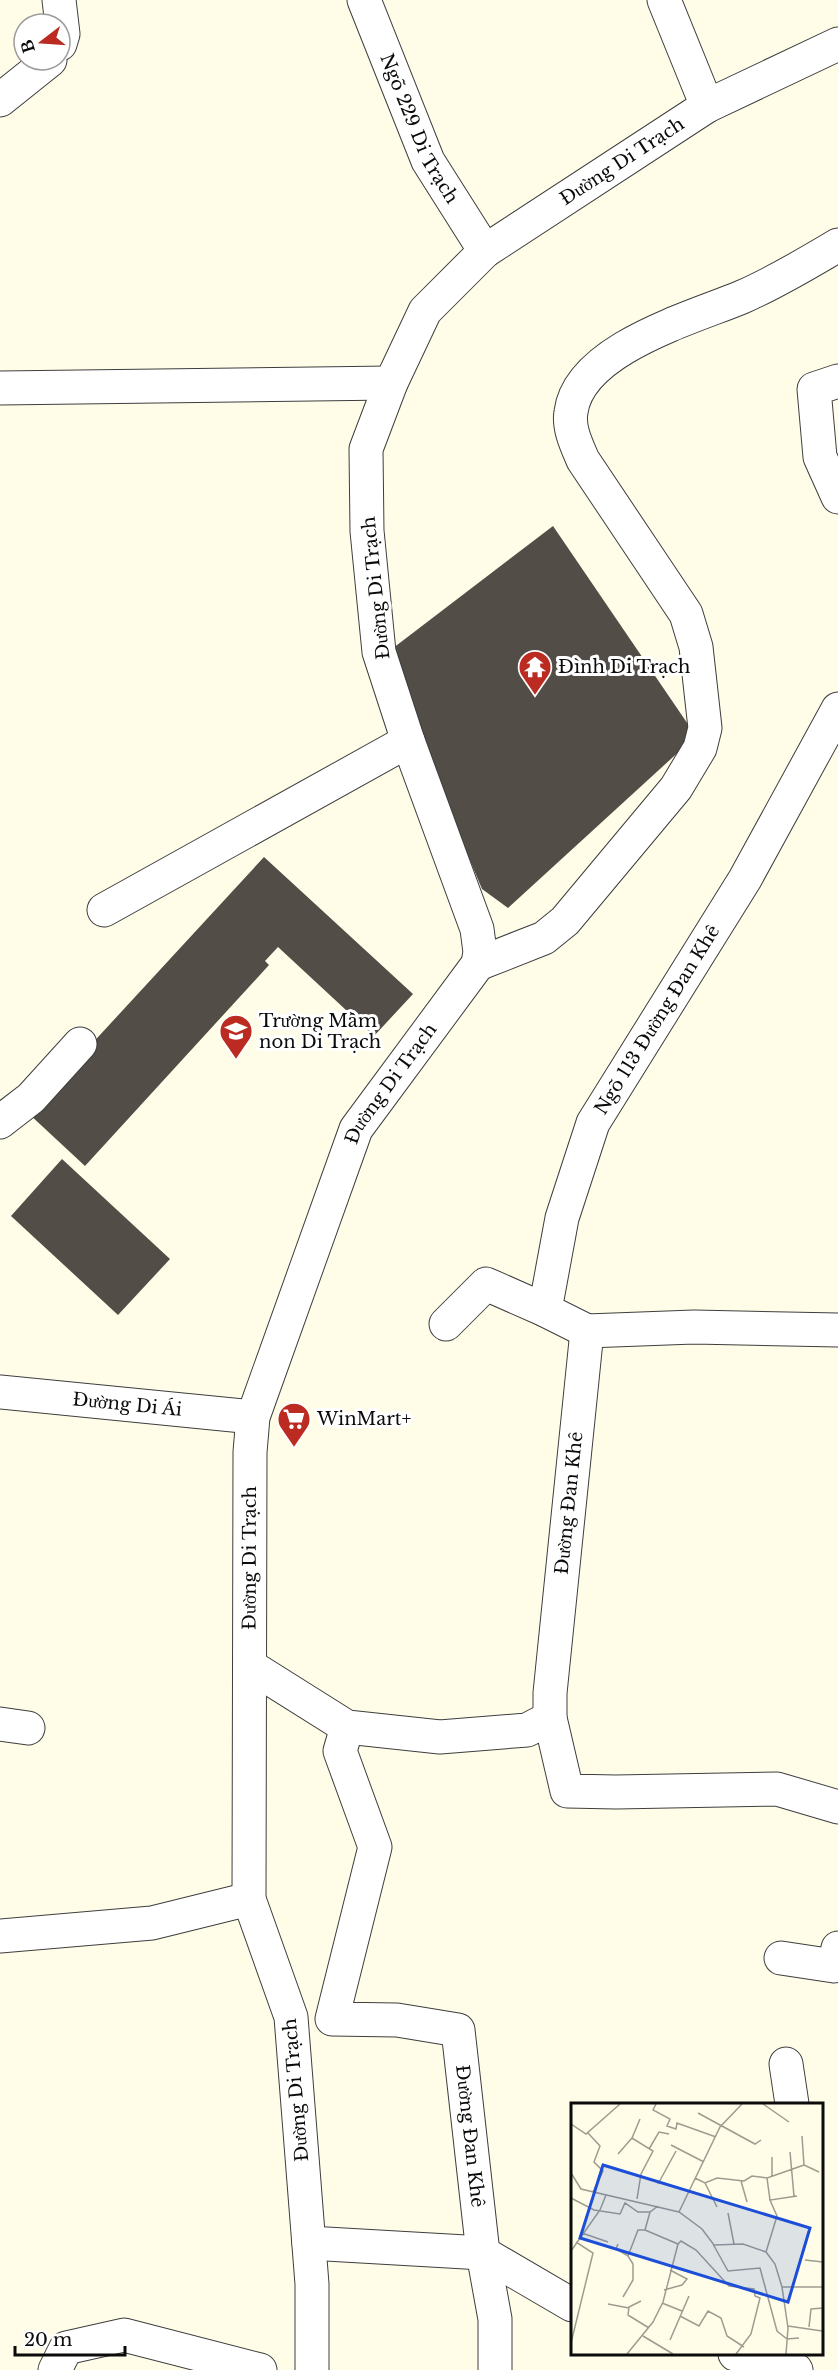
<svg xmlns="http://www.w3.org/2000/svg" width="838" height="2370" font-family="'Libre Baskerville',serif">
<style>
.building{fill:#534d47}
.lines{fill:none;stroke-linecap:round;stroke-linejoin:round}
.minor-casing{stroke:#3e3e3e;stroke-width:35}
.minor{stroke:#fff;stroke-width:33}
.labels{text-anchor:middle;stroke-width:6;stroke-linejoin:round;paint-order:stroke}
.street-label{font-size:18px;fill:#0b0b0b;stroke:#fff}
.poi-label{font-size:18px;fill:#0b0b0b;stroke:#fff;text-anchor:start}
.inset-road{fill:none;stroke:#9d9c90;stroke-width:1.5}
.view{fill:#1d4ed8;fill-opacity:0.15;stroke:#1d4ed8;stroke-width:3}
.inset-edge{fill:none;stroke:#0b0b0b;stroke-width:3}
</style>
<rect width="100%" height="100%" fill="#fffde8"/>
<g class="building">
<path d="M 553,526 L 696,736 L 508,908 L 482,889 L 384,655 Z"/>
<path d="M 264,857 L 413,994 L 374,1036 L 278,947 L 265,961 L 269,965 L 85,1166 L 28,1113 Z"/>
<path d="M 62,1159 L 170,1259 L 118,1315 L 11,1216 Z"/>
</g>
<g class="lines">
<g class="minor-casing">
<g id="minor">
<path d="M 59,0 L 63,34 L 60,44"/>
<path id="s1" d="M 364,0 L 428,161 L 485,251"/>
<path d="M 664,0 L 707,106"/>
<path d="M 0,100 L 50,60"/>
<path d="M 838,381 L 814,389 L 820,457 L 838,497"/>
<path d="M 0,388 L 391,383"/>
<path d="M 104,910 L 408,741"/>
<path d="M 478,964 L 544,938 L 565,921 L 676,788 L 700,748 L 705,728 L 696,647 L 686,614 L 583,460 C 577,446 568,428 571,412 C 579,349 692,318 742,297 C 774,283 808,263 838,245"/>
<path d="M 0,1122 L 31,1098 L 80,1044"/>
<path d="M 446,1324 L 486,1284 L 545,1310"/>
<path d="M 587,1331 L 550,1693 L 550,1718 L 567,1791 L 616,1792 L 777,1789 L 838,1807"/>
<path id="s2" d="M 587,1331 L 545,1310 L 562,1218 L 593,1123 L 745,879 L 838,709"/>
<path d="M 587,1331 L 694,1327 L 838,1330"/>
<path id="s3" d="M 0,1392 L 253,1417"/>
<path d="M 250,1666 L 347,1727 L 440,1737 L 527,1730 L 550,1718"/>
<path d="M 0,1724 L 28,1728"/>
<path id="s4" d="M 347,1727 L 340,1751 L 375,1847 L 332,2019 L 397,2020 L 458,2030 L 483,2253 L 495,2319 L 495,2370"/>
<path d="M 0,1936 L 152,1923 L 249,1899"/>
<path d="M 781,1958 L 834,1966 L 838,1948"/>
<path d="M 786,2064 L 792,2104"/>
<path d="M 309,2243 L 483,2253 L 572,2305"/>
<path d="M 735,2354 L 796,2370"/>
<path d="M 55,2370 L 66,2348 L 124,2335 L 260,2370"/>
<path id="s5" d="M 312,2370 L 312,2284 L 291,2017 L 249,1899 L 250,1452 L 253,1417 L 356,1129 L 478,964 L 480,952 L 477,929 L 408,741 L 379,652 L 367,531 L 366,449 L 391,383 L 425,311 L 485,251 L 707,106 L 838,44"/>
</g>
</g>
<use href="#minor" class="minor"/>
</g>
<defs>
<g id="temple-pin" transform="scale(1.725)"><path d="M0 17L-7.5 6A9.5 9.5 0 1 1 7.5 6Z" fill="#bb2b22" stroke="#fff"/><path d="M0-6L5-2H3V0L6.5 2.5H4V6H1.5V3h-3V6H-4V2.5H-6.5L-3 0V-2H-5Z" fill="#fff"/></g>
<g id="school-pin" transform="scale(1.725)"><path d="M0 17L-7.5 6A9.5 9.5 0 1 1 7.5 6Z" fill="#bb2b22" stroke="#fff"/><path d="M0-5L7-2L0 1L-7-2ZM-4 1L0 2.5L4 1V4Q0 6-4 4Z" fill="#fff"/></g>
<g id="supermarket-pin" transform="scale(1.725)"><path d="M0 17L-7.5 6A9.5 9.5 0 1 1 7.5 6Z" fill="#bb2b22" stroke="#fff"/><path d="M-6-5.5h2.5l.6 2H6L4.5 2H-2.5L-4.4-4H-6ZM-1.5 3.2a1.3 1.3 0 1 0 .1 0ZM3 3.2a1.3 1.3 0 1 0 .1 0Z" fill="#fff"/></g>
</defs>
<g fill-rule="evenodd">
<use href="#temple-pin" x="535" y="667"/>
<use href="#school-pin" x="236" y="1031"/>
<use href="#supermarket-pin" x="294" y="1419"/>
</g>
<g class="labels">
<g class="street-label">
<text dy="6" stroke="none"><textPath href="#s1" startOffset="140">Ngõ 229 Di Trạch</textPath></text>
<text dy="6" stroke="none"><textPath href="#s5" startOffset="2404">Đường Di Trạch</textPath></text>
<text transform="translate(376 588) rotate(-96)" y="6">Đường Di Trạch</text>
<text dy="6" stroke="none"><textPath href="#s2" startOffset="362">Ngõ 113 Đường Đan Khê</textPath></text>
<text dy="6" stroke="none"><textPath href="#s5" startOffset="1324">Đường Di Trạch</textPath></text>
<text dy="6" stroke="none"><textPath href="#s3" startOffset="128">Đường Di Ái</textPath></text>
<text transform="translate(569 1503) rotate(-84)" y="6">Đường Đan Khê</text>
<text dy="6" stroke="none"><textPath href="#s5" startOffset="820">Đường Di Trạch</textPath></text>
<text transform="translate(296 2090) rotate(-95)" y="6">Đường Di Trạch</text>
<text dy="6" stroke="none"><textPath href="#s4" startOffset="538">Đường Đan Khê</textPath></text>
</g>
<g class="poi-label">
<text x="558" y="673">Đình Di Trạch</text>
<text x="259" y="1027">Trường Mầm<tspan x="259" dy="21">non Di Trạch</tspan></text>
<text x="317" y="1425">WinMart+</text>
</g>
</g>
<g transform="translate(571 2103)">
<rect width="252" height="252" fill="#fffde8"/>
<path class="inset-road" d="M 85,1 L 82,7 L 99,16 L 96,23 L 105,26 L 106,20 L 145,34M 192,1 L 218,19M 127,10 L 184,41 L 190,37M 0,21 L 15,31 L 49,1M 17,30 L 29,43 L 23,59 L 32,68 L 22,89M 231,33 L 233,62 L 248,69M 61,35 L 69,16M 100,42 L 133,59M 78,46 L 88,29 L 98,31M 219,49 L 223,93M 47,51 L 61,35 L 82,48 L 70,71 L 66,96M 201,54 L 201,74M 0,70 L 10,86 L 108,109 L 131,126 L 143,142 L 172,141 L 195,149 L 204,161 L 211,184 L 217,225 L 215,251M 124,75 L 134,80 L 146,75 L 173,78 L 181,73 L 196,75M 170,78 L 176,99M 134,80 L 146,104M 87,81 L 105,48M 0,95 L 23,107 L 49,111 L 54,100 L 67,109 L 79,109M 199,97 L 196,75 L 233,62M 108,109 L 149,24 L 171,1M 157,110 L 163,141M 74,127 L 107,141M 74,127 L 79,109 L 87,103M 11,130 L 37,139M 47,141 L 45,146 L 57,153 L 67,127 L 74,127M 107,141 L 110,138 L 125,147 L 158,183 L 183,186 L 184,193 L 189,195 L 180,231 L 165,251M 142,141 L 157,168 L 189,165 L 206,228 L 216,236 L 228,235M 0,148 L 29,107 L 35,92M 195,149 L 206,113 L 199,97 L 226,93M 234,157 L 252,159M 211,184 L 252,184M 93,187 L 111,182 L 116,176 L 99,167M 52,194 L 62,177 L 62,161 L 57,153M 70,198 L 58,204 L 57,212 L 78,225M 91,200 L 111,208M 37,201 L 58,205M 109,213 L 128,223 L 137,208 L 150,215 L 156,233 L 173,244M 217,223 L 251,228M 238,224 L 240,206 L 252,205M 72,233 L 102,251M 99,237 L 118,193M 0,240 L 22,150 L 5,139M 56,251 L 82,219 L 92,199 L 107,141"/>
<path class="view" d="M 32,62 L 239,125 L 217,199 L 9,135 Z"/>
<rect width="252" height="252" class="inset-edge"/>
</g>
<g transform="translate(42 42) rotate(253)"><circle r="28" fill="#ffffff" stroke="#9d9d9d" stroke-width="1.5"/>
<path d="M0-4.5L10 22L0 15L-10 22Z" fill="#bb2b22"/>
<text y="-9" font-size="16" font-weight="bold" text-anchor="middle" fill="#0b0b0b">B</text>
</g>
<path d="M15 2346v9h110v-9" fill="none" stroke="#0b0b0b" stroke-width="3"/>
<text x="24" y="2346" font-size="18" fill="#0b0b0b" stroke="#ffffff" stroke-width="4.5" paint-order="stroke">20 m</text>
</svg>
